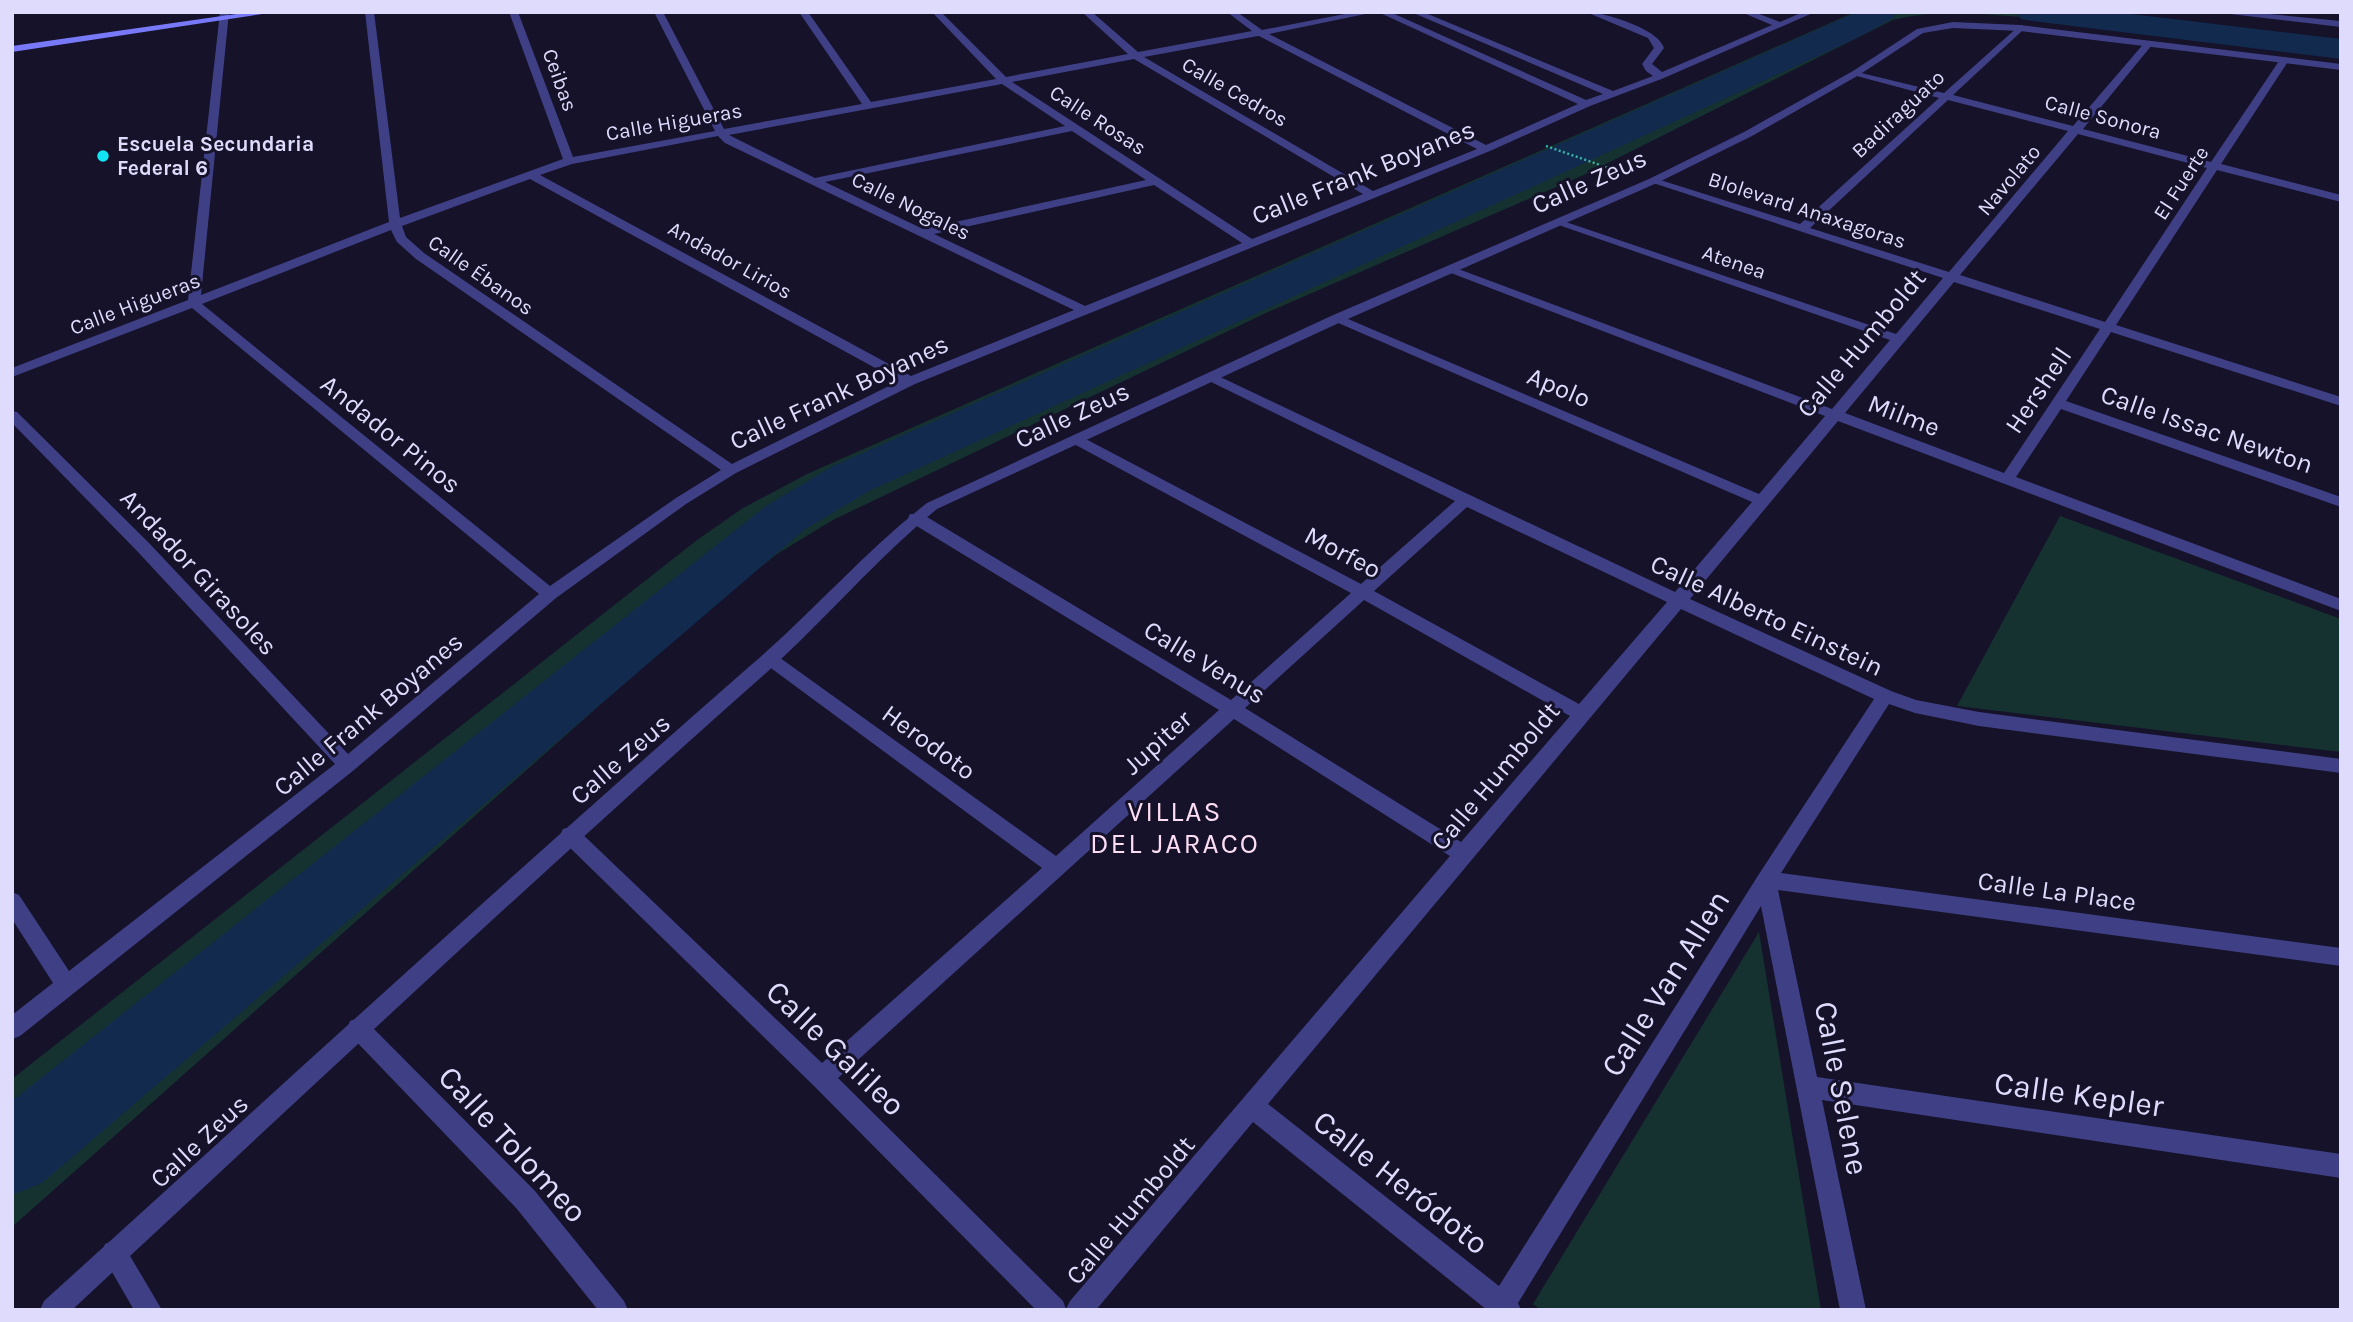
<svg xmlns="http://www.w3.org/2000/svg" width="2353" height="1322" font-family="Karla,sans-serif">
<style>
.green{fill:#153230}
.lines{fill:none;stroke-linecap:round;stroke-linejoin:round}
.river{fill:#122a4d;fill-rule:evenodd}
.path{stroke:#37b5a9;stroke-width:2.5;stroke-dasharray:2 2.5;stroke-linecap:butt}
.minor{fill:#3f3f85;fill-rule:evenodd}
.tertiary{fill:#3f3f85;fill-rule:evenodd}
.secondary{fill:#7779f8;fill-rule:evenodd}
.poi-dot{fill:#12e4f3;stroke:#151229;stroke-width:2.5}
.labels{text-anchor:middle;stroke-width:6;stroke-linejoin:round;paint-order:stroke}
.far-street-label{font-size:21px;fill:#dedbfd;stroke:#151229}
.far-poi-label{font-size:21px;font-weight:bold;fill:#dedbfd;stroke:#151229;text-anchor:start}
.street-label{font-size:26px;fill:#dedbfd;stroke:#151229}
.neighbourhood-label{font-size:28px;letter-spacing:2px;fill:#fdddf3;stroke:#151229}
.near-street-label{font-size:32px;fill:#dedbfd;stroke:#151229}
</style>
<rect width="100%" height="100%" fill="#151229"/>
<g class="green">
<path d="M 1855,12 L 2083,12 L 2341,43 L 2341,54 C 2234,41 2128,24 2021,17 C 1980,14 1934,9 1893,20 L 1586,174 L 1268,312 L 833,520 L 777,554 L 708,609 L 12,1227 L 12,1079 L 697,540 L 743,508 L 807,474 Z"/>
<path d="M 2060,516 L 2341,619 L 2341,752 L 1957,706 Z"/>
<path d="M 1759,932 L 1821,1310 L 1541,1310 L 1533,1304 Z"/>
</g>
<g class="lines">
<g class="river">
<path d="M 1857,12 L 1897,12 L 1892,19 L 1857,38 L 869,491 L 804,530 L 42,1183 L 12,1195 L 12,1101 L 766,506 L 831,467 Z"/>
<path d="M 2016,12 L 2115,12 L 2341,39 L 2341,59 L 2032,21 L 2021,19 Z"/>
</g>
<path class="path" d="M 1546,146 L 1620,172"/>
<g class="minor">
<path d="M 220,12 L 229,12 L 201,295 L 389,222 L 365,12 L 374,12 L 400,218 L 563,159 L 509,12 L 518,12 L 573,157 L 715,131 L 654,12 L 663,12 L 724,129 L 862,104 L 799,12 L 808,12 L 871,102 L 996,79 L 932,12 L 941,12 L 1006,77 L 1128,54 L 1082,12 L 1092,12 L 1138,52 L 1252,31 L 1227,12 L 1237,12 L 1262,30 L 1355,12 L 1375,12 L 1269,34 L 1486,145 L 1578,104 L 1378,12 L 1390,12 L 1586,100 L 1603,94 L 1411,12 L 1423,12 L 1613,91 L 1653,76 L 1646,71 L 1642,64 L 1654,48 L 1648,38 L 1586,12 C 1604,12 1659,29 1664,48 L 1652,64 L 1662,72 L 1772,25 L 1741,12 L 1754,12 L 1780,22 L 1803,12 L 1815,12 L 1664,78 L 1590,106 L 1490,151 L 915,384 L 736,473 L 686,504 L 556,598 L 354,770 L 20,1036 L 12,1039 L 12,1015 L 53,983 L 12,919 L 12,892 L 19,895 L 69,971 L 335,764 L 137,551 L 12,423 L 12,411 L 17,412 L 149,543 L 348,754 L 539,594 L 192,308 L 12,377 L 12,368 L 188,300 ZM 1258,36 L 1259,36 L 1477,149 L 1373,191 L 1144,57 ZM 1134,59 L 1363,194 L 1252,239 L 1012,82 ZM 1002,84 L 1065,126 L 815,178 L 729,135 ZM 1072,131 L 1146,180 L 923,229 L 825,182 ZM 718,136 L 725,143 L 1074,310 L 911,376 L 540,175 L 572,164 ZM 530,179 L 899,381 L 732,464 L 424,253 L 406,237 L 402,226 ZM 1154,185 L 1242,243 L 1085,306 L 934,234 ZM 391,230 L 397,242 L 416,259 L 721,470 L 676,498 L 550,586 L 202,304 Z"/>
<path d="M 2213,12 L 2248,12 L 2341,21 L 2341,27 Z"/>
<path d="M 2020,25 L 2023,26 L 2023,30 L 1953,95 L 2073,126 L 2146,41 L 2152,41 L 2152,45 L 2083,129 L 2211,162 L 2281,58 L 2289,60 L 2221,164 L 2341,195 L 2341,202 L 2217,170 L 2116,325 L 2341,397 L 2341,406 L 2111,332 L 2066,401 L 2341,497 L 2341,507 L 2061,409 L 2016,477 L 2341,599 L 2341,611 L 1838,421 L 1690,599 L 1891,691 L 1916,700 L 1979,712 L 2341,759 L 2341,773 L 1979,726 L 1915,713 L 1889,704 L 1781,873 L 2341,948 L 2341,966 L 1778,890 L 1817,1077 L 2341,1154 L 2341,1178 L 1822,1100 L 1866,1310 L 1840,1310 L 1761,906 L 1518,1303 L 1521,1310 L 1487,1310 L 1253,1122 L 1096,1310 L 1036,1310 L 814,1086 L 563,841 L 560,835 L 563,829 L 570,827 L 577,829 L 822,1063 L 1042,868 L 764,663 L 761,659 L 764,655 L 776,655 L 1056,856 L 1219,710 L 910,522 L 908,518 L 910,514 L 922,514 L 1231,700 L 1351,593 L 1072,443 L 1070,440 L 1072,437 L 1082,437 L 1361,584 L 1455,501 L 1207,380 L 1205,377 L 1212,373 L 1675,592 L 1752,502 L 1329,319 L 1336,315 L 1341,316 L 1759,494 L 1825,416 L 1443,270 L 1445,267 L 1453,267 L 1832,409 L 1890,340 L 1550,222 L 1560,220 L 1896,334 L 1943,278 L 1647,181 L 1657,179 L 1800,224 L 1939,98 L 1853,75 L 1853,71 L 1944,93 ZM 1948,100 L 2068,131 L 1949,272 L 1810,228 ZM 2078,134 L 2207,168 L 2105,322 L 1960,275 ZM 1954,282 L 2100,329 L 2004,473 L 1845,413 ZM 1467,507 L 1667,602 L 1579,704 L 1374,591 ZM 1364,600 L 1570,716 L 1461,842 L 1245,708 ZM 1681,609 L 1874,699 L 1759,874 L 1499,1286 L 1268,1104 ZM 1234,719 L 1450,856 L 1070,1301 L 1066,1309 L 1063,1301 L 838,1078 Z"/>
<path d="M 358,1018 L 366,1021 L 535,1191 L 624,1301 L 628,1310 L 598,1310 L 517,1209 L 350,1035 L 347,1028 L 350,1021 Z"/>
<path d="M 114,1240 L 123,1244 L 162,1310 L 134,1310 L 101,1253 L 105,1244 Z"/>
</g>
<path class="tertiary" d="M 1953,22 L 2020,25 L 2341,64 L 2341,70 L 2020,31 L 1953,28 L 1923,33 L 1859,75 L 1752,136 L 1657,183 L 1341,322 L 937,509 C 876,559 825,620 766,673 C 531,881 302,1096 72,1310 L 40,1310 L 44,1301 C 279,1088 512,874 751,665 C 812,613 864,552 927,503 L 1331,316 L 1649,179 L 1744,132 L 1853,71 L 1917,29 Z"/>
<path class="secondary" d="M 250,12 L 275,12 L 12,52 L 12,46 Z"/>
</g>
<circle class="poi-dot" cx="103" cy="156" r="7"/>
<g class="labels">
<g class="far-street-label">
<text transform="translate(560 80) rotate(70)" y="7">Ceibas</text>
<text transform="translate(1235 92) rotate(30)" y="7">Calle Cedros</text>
<text transform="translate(1898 114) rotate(-43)" y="7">Badiraguato</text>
<text transform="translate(2103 117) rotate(15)" y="7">Calle Sonora</text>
<text transform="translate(1098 120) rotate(33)" y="7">Calle Rosas</text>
<text transform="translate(674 122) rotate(-10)" y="7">Calle Higueras</text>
<text transform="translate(2009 180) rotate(-50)" y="7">Navolato</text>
<text transform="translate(2181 183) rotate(-57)" y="7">El Fuerte</text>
<text transform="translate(911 206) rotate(26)" y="7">Calle Nogales</text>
<text transform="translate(1807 210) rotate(18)" y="7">Blolevard Anaxagoras</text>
<text transform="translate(730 260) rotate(29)" y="7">Andador Lirios</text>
<text transform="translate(1734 262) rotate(19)" y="7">Atenea</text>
<text transform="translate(481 275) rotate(35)" y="7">Calle Ébanos</text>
<text transform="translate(135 304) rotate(-21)" y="7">Calle Higueras</text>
</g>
<g class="far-poi-label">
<text x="117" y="151">Escuela Secundaria<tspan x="117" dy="24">Federal 6</tspan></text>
</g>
<g class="street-label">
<text transform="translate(1363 172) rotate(-22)" y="9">Calle Frank Boyanes</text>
<text transform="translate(1589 181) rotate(-24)" y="9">Calle Zeus</text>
<text transform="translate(1861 343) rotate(-50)" y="9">Calle Humboldt</text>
<text transform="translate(1559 387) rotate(23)" y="9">Apolo</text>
<text transform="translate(2038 390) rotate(-56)" y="9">Hershell</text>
<text transform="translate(839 392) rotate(-25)" y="9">Calle Frank Boyanes</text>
<text transform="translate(1072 415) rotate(-25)" y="9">Calle Zeus</text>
<text transform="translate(1904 415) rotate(21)" y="9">Milme</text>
<text transform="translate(2207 429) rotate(19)" y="9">Calle Issac Newton</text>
<text transform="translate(391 434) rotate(39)" y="9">Andador Pinos</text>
<text transform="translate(1343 552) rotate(28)" y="9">Morfeo</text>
<text transform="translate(199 572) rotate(47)" y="9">Andador Girasoles</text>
<text transform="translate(1767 615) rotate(25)" y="9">Calle Alberto Einstein</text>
<text transform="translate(1205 662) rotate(31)" y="9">Calle Venus</text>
<text transform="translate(368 714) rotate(-40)" y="9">Calle Frank Boyanes</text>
<text transform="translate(929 742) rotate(36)" y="9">Herodoto</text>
<text transform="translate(1157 742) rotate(-42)" y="9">Jupiter</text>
<text transform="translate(620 759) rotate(-41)" y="9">Calle Zeus</text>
<text transform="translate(1495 776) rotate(-50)" y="9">Calle Humboldt</text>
<text transform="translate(2057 891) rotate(8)" y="9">Calle La Place</text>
<text transform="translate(199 1141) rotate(-43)" y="9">Calle Zeus</text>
<text transform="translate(1130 1210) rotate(-50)" y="9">Calle Humboldt</text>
</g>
<g class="neighbourhood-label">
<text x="1175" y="821">VILLAS<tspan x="1175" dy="32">DEL JARACO</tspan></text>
</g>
<g class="near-street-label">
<text transform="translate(1665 983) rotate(-58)" y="11">Calle Van Allen</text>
<text transform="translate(836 1048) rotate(44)" y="11">Calle Galileo</text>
<text transform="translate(1842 1088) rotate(79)" y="11">Calle Selene</text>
<text transform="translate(2079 1094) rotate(8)" y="11">Calle Kepler</text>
<text transform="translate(513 1144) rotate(47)" y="11">Calle Tolomeo</text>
<text transform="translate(1401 1182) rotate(38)" y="11">Calle Heródoto</text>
</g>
</g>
<rect width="2353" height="1322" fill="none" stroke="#dedbfd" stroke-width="28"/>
</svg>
